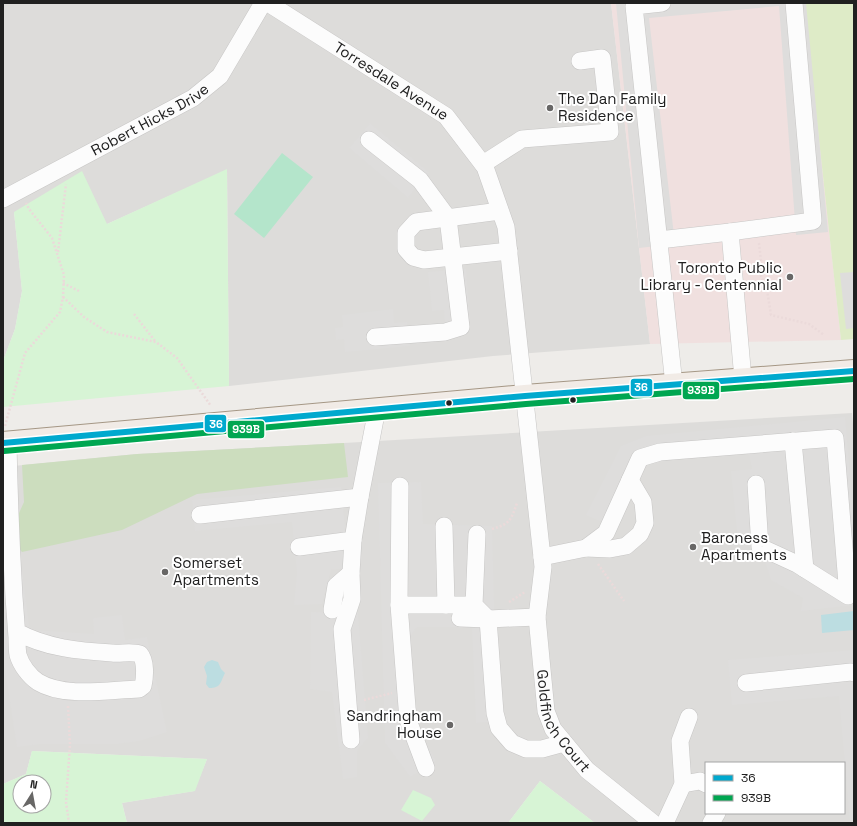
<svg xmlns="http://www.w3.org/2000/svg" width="857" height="826" font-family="'Space Grotesk',sans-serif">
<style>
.residential{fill:#dddcda;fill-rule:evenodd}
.commercial{fill:#f0e0df}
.grass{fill:#deebc7}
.forest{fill:#ccddbe}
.park{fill:#d7f4d5;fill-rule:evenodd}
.pitch{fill:#b4e5cb}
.parking{fill:#dedddc}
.water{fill:#bcdde1}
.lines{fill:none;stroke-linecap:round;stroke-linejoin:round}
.minor-casing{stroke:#c7c6c5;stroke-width:18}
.major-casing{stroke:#a59785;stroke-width:24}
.path{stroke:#ebdada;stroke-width:2.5;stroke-dasharray:2 2;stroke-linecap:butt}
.minor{stroke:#fcfcfc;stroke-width:17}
.major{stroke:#f1ebe6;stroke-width:22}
.bus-1-casing{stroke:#fff;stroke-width:9}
.bus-2-casing{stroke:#fff;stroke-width:9}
.bus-1{stroke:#00a9ce;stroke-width:6}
.bus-2{stroke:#00a651;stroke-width:6}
.poi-dot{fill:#686766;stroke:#fff;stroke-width:1.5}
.bus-dot{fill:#202020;stroke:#fff;stroke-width:1.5}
.labels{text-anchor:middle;stroke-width:4;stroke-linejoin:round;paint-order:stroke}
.street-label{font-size:15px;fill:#202020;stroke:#fff}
.poi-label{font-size:15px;fill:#202020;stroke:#fff;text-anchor:start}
.line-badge{stroke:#fff;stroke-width:1.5}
.badge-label{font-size:11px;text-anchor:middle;font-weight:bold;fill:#fff}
</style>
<rect width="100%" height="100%" fill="#eeece9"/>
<g class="residential">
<path d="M 3,3 L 611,3 L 650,344 L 493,356 L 229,386 L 227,170 L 107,224 L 14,212 L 22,291 L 15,329 L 3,361 Z"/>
<path d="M 852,413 L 854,435 L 854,823 L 595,823 L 540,781 L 508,823 L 127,823 L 122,803 L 194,791 L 207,759 L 32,751 L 26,774 L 3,784 L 3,467 L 137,454 L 344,443 ZM 706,763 L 844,763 L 844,813 L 706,813 Z"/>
</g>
<path class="commercial" d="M 611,3 L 804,3 L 841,340 L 650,344 Z"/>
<path class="grass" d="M 804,3 L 854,3 L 854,339 L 841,340 Z"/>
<path class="forest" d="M 344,443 L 348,477 L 197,494 L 122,530 L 22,552 L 14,543 L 15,522 L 24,502 L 22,465 L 137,454 Z"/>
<g class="park">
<path d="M 227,169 L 229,386 L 3,407 L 3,361 L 15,329 L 22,291 L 14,212 L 82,171 L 107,224 Z"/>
<path d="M 32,751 L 207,759 L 195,791 L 122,803 L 127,823 L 3,823 L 3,784 L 26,774 ZM 20,782 L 44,782 L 44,806 L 20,806 Z"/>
<path d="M 540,781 L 595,823 L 508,823 Z"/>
<path d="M 413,790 L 431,798 L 435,805 L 422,821 L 401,810 Z"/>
</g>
<path class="pitch" d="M 282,153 L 313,177 L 264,238 L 234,214 Z"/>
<g class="parking">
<path d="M 616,3 L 806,3 L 828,232 L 796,235 L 779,6 L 649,18 L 675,244 L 639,248 Z"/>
<path d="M 370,123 L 429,172 L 408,198 L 349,148 Z"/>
<path d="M 466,269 L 470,321 L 445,323 L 444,310 L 432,311 L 428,272 Z"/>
<path d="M 854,272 L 854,328 L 846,329 L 840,273 Z"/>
<path d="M 393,309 L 394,323 L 407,322 L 410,346 L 345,352 L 344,339 L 336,340 L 335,328 L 343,327 L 342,315 Z"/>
<path d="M 845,417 L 854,524 L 854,605 L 801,611 L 803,598 L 771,580 L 762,551 L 738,541 L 731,471 L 752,469 L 749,453 L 649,462 L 641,471 L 614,527 L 586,515 L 621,446 L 646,436 Z"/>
<path d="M 421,482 L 423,524 L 492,526 L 497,721 L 476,723 L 472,627 L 417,627 L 409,638 L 416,723 L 436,761 L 410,777 L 385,743 L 378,483 Z"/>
<path d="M 341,487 L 349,568 L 331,570 L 322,604 L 294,605 L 297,573 L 292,522 L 195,531 L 192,500 Z"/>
<path d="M 20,555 L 29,625 L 32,630 L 94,634 L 93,618 L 122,615 L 125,640 L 147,637 L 167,732 L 139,741 L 117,744 L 40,744 L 17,747 L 3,657 L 3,561 Z"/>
<path d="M 311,612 L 358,613 L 368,738 L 357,751 L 357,777 L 343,779 L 332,692 L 310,689 Z"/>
<path d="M 854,650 L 854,823 L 850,823 L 839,696 L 732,705 L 728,660 Z"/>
</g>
<g class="water">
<path d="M 854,611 L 854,630 L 822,633 L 821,615 Z"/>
<path d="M 212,660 L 218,662 L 221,669 L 225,673 C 220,683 221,688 209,688 L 206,684 L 207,676 L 204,667 L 207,662 Z"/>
</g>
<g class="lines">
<g class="minor-casing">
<g id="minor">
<path id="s1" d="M 268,3 L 446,116 L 485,167 L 506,227 L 542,557 L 543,567 L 537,617 L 546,711 L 553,729 L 587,770 L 653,823"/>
<path d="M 662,3 L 634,6 L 674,385"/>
<path d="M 369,140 L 420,180 L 448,218 L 461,327 L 445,332 L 375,337"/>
<path d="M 483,164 L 522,139 L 610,132 L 602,58 L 580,61"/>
<path id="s2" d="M 3,199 L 193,98 L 220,76 L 263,3"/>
<path d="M 500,211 L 416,222 L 406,233 L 406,249 L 413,257 L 424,260 L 509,251"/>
<path d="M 730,232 L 743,379"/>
<path d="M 659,240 L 730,232 L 813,221 L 794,3"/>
<path d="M 793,441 L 805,569"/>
<path d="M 8,443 C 9,494 11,546 14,597 C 15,611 16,624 17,637 C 17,643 17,649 18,655 C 21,665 29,676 38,682 C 64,698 108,690 139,689 L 143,686 C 145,677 146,661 140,654 C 131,651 121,654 112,653 C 79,651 46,648 17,632"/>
<path d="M 400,486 L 399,605 L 474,605"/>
<path d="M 200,515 L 360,497 L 377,409"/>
<path d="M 444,526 L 446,605"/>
<path d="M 477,534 L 474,605 L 488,619 L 495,713 L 499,728 L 512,743 L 526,749 L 542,749 L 564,743"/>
<path d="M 299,547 L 353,540 L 360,497"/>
<path d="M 586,548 L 610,549 L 626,546 L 640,534 L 645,523 L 643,502 L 630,480"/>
<path d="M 542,557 L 586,548 L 606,533 L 640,458 L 660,452 L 835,438 L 848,596 L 797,564 L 760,547 L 756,484"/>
<path d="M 399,605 L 408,720 L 426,768"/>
<path d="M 332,610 L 336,586 L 351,573"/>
<path d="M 460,618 L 488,619 L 537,617"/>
<path d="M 746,683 L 851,672 L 854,673"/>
<path d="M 351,740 L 342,629 L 352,599 L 351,573 L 353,540"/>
<path d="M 683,784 L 700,781 L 706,784"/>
<path d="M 665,823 L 683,784 L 680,741 L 689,717"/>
<path d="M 711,823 L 717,813"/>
</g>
</g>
<g class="major-casing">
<path id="major" d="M 3,443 L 525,396 L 854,371"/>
</g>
<g class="path">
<path d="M 759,243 L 761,261 L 761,276 L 767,290 L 771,315 L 809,324 L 824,335"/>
<path d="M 58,252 L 66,184"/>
<path d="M 63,283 L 79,291"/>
<path d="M 63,297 L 84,317 L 107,332 L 156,342 L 177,358 L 211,406"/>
<path d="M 134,314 L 155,341"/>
<path d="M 5,426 L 25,353 L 60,312 L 63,297 L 64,275 L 52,238 L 29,209 L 26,203"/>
<path d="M 492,529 C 510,524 511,520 517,503"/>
<path d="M 598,564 L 624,601"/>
<path d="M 509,602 L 525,592"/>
<path d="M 364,700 L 392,693"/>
<path d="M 68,706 L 70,744 L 66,802 L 69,823"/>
</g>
<use href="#minor" class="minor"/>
<use href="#major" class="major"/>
<g class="bus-1-casing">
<path id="bus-1" d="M 3,443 L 525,396 L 854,371"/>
</g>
<g class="bus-2-casing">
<path id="bus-2" d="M 4,451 L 526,404 L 854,379"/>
</g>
<use href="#bus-1" class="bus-1"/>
<use href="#bus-2" class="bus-2"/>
</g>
<g class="poi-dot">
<circle cx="550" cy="108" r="4"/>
<circle cx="790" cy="277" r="4"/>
<circle cx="693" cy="547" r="4"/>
<circle cx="165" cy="572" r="4"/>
<circle cx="450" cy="725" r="4"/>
</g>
<g class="bus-dot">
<circle cx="573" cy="400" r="3.5"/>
<circle cx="449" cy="403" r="3.5"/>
</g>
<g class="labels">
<g class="street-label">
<text dy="5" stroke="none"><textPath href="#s1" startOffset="146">Torresdale Avenue</textPath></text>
<text dy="5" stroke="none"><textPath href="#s2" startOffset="167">Robert Hicks Drive</textPath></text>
<text dy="5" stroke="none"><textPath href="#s1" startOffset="841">Goldfinch Court</textPath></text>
</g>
<g class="poi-label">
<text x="558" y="104">The Dan Family<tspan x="558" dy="17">Residence</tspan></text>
<text x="782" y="273" text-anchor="end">Toronto Public<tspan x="782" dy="17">Library - Centennial</tspan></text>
<text x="701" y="543">Baroness<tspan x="701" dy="17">Apartments</tspan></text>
<text x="173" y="568">Somerset<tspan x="173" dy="17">Apartments</tspan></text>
<text x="442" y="721" text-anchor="end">Sandringham<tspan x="442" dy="17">House</tspan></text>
</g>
</g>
<g class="line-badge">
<rect x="630" y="378" width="23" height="19" rx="4" fill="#00a9ce"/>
<rect x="682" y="381" width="38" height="19" rx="4" fill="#00a651"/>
<rect x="204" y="414" width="23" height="19" rx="4" fill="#00a9ce"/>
<rect x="227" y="420" width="38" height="19" rx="4" fill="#00a651"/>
</g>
<g class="badge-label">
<text x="641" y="391">36</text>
<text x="701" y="394">939B</text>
<text x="216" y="428">36</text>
<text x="246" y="433">939B</text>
</g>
<rect width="857" height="826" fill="none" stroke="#202020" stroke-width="8"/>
<rect x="705" y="762" width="140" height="52" fill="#ffffff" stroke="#a6a6a6"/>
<rect x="713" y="775" width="20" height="6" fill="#00a9ce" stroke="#a6a6a6"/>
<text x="741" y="782" font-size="12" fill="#202020">36</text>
<rect x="713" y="795" width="20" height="6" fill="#00a651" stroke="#a6a6a6"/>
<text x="741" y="802" font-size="12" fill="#202020">939B</text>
<g transform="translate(32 794) rotate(11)"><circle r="19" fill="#ffffff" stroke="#a6a6a6"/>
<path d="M0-3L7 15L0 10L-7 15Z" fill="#686766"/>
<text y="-6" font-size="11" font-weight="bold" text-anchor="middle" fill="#202020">N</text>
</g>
</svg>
